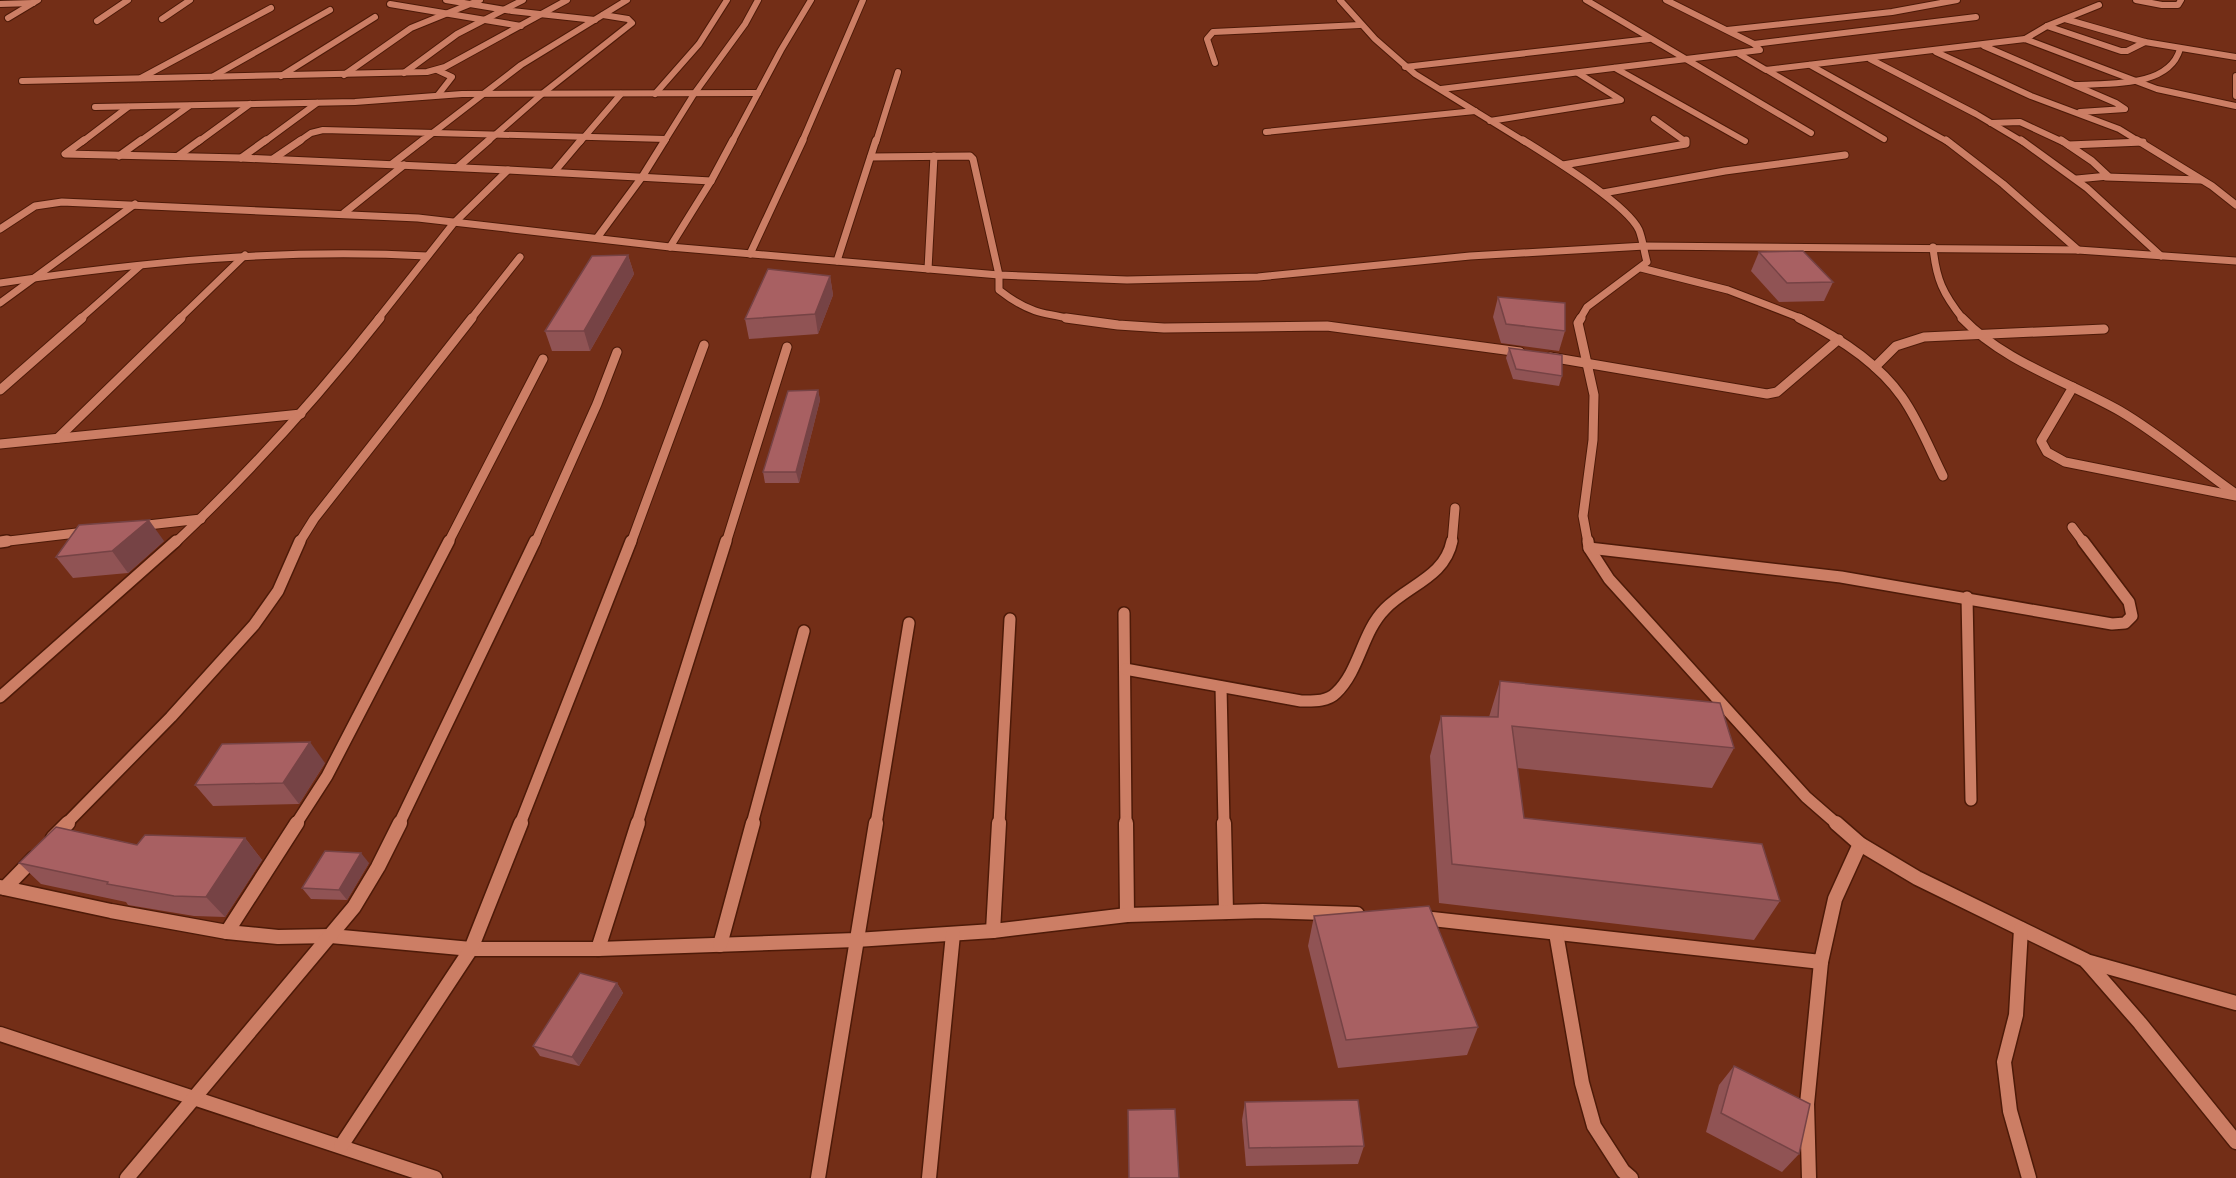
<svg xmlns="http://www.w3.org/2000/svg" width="2236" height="1178" font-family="'Titillium Web',sans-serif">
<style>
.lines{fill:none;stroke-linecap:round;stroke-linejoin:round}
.minor-far4-casing{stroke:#4d1a08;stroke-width:8}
.minor-far3-casing{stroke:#4d1a08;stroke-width:9}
.minor-far2-casing{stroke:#4d1a08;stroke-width:11}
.minor-far1-casing{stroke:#4d1a08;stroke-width:14}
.minor-casing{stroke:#4d1a08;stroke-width:17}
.minor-far4{stroke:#cc7e65;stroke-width:6}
.minor-far3{stroke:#cc7e65;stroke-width:7}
.minor-far2{stroke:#cc7e65;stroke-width:9}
.minor-far1{stroke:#cc7e65;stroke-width:11}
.minor{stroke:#cc7e65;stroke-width:14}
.wall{fill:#905354}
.shaded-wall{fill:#764345}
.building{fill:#a86062;stroke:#764345;stroke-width:1.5}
</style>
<rect width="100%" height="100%" fill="#732e17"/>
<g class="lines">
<g class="minor-far4-casing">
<g id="minor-far4">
<path d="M 446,0 L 512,11 L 595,20"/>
<path d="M 1340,0 L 1375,39 L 1415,74 L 1525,142"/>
<path d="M 1586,0 L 1811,133"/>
<path d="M 2136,0 L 2162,5 L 2178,5 L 2181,0"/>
<path d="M 0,4 L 33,3"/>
<path d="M 390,4 L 521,26"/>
<path d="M 8,18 L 38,0"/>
<path d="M 162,19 L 190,0"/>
<path d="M 2065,19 L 2145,42 L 2236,57"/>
<path d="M 97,21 L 128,0"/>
<path d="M 2047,26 L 2121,51 L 2127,51 L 2145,42"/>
<path d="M 1727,30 L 1892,12 L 1957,0"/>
<path d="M 2025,39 L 2047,26 L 2099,5"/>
<path d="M 1754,44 L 1976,17"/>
<path d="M 1984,46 L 2116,103 L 2125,109 L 2080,112"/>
<path d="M 1936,52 L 2031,96 L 2119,129 L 2140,142"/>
<path d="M 1739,54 L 1766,70 L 2025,39 L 2157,89 L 2236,106"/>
<path d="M 1870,59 L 1976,114 L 2023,142"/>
<path d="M 1215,63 L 1207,39 L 1213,32 L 1360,25"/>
<path d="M 1810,65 L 1948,142"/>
<path d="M 1405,67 L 1649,39"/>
<path d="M 1615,68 L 1745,141"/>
<path d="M 437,70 L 452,77 L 438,95"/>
<path d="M 1767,70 L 1884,139"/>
<path d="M 404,73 L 457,34 L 523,0"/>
<path d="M 344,75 L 411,28 L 480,0"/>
<path d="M 281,76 L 375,17"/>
<path d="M 2236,76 L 2236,96"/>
<path d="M 212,77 L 330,10"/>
<path d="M 141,78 L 271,8"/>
<path d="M 22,81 L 427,72 L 445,67 L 567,0"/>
<path d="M 2076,85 C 2109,83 2169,88 2180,49"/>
<path d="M 1441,89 L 1760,50 L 1754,44 L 1666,0"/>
<path d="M 655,94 L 699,44 L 727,0"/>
<path d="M 95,107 L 355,102 L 462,94 L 758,93"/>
<path d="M 1654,119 L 1686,142"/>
<path d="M 1490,121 L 1621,100 L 1578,73"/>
<path d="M 1991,123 L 2020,122 L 2063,142"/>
<path d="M 1266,132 L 1475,111"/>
<path d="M 82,142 L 128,107"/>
<path d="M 139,142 L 189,106"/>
<path d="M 198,142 L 250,104"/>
<path d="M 264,142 L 317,103"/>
<path d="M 298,142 L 311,133 L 323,130 L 666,139"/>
<path d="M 421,142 L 521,65 L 627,0"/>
<path d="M 487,142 L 542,94 L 632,23 L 628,19 L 603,15"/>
<path d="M 580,142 L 621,94"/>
<path d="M 664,142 L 694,94 L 745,24 L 758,0"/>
<path d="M 732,142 L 781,50 L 811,0"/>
<path d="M 802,142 L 863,0"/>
<path d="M 876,142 L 898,72"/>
</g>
</g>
<g class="minor-far3-casing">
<g id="minor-far3">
<path d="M 84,140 L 65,154 L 241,158 L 508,170 L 453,224 L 378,319"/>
<path d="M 1523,140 C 1550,157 1627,204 1639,230 C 1643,240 1644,252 1647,262 L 1587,307 L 1580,319"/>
<path d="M 1946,140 L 2003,184 L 2078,250"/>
<path d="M 2021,140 L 2087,188 L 2161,256"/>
<path d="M 2061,140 L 2092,161 L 2108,176 L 2077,179"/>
<path d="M 2137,140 L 2212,186 L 2236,205"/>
<path d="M 2069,145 L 2143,142"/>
<path d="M 119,156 L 141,140"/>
<path d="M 178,156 L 200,140"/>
<path d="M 871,157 L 970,156 L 973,159 L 999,275 L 999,290 C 1027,312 1042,314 1076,319"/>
<path d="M 241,158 L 266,140"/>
<path d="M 273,159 L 301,140"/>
<path d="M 392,164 L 423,140"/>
<path d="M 1563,165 L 1686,144 L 1686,140"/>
<path d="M 458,167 L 489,140"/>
<path d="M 508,170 L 711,181"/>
<path d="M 554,172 L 581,140"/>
<path d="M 2106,177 L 2201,180"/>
<path d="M 1603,193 L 1725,171 L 1845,155"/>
<path d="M 344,213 L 404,165"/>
<path d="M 0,229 L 35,206 L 62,202 L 418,218 L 670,247 L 999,275 L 1127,280 L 1258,277 L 1470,256 L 1645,246 L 2078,250 L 2236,261"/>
<path d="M 597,238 L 642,177 L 665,140"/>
<path d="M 670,247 L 711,181 L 733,140"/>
<path d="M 1933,247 C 1936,279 1943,294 1963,319"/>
<path d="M 750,254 L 803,140"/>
<path d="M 837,261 L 876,140"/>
<path d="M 1641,268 L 1728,290 L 1803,319"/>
<path d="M 928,269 L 934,156"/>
<path d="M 0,283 C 142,262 283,248 427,256"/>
<path d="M 0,303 L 135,204"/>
<path d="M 80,319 L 140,266"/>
<path d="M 179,319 L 245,255"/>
<path d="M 471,319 L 520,257"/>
</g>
</g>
<g class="minor-far2-casing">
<g id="minor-far2">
<path d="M 1066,318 L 1118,325 L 1164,328 L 1327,326 L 1520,352"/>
<path d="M 1581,318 L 1578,323 L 1594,395 L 1593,440 L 1583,516 L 1588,543"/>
<path d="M 1799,318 C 1836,336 1878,363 1902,397 C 1919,421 1930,450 1943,476"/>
<path d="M 1962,318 C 2004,362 2067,381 2120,411 C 2161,435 2197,467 2236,494"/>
<path d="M 1550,357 L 1767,394 L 1777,392 L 1839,339"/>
<path d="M 1875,367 L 1896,346 L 1924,337 L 2104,329"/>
<path d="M 2073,387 L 2041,441 L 2047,452 L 2065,462 L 2236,496"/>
<path d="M 0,390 L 82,318"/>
<path d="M 58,438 L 181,318"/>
<path d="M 0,444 L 301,414"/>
<path d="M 139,526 L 201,519"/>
<path d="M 2072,527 L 2084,543"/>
<path d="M 0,542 L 85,532"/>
<path d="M 175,543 C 249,473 317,398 380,318"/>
<path d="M 299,543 L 314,519 L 472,318"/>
<path d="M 448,543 L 543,359"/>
<path d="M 535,543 L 597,404 L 617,352"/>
<path d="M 631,543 L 704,345"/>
<path d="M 726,543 L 787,347"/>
<path d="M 1452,543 L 1455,508"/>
</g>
</g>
<g class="minor-far1-casing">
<g id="minor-far1">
<path d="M 1588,541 L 1589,548 L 1609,579 L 1806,797 L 1837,824"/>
<path d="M 0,542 L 7,541"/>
<path d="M 1589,548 L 1841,577 L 2112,624 L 2125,623 L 2132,616 L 2129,602 L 2083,541"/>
<path d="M 1967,597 L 1971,800"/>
<path d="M 1124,613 L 1126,824"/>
<path d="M 1125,669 L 1301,701 C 1313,701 1327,702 1336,693 C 1360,670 1362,632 1385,609 C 1408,585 1445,577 1452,541"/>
<path d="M 1221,687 L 1224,824"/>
<path d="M 0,697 L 176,541"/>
<path d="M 66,824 L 171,717 L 254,625 L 278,591 L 300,541"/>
<path d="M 296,824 L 327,776 L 449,541"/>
<path d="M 399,824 L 535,541"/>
<path d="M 520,824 L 631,541"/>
<path d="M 637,824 L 726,541"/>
<path d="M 752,824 L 804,631"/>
<path d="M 876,824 L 909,623"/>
<path d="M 999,824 L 1010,619"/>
</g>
</g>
<g class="minor-casing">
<g id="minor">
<path d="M 1126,823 L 1127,915"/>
<path d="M 1224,823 L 1226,912"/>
<path d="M 1836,823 L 1860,844 L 1917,878 L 2085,960 L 2140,1023 L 2236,1142"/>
<path d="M 53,838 L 68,823"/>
<path d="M 0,887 L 111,911 L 227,932 L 278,937 L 331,936 L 471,949 L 598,949 L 856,940 L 993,931 L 1127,915 L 1263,911 L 1357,914"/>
<path d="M 5,888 L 34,858"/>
<path d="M 1423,918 L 1821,962 L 1835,899 L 1860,844"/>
<path d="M 2021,929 L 2016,1015 L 2004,1062 L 2010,1111 L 2029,1178"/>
<path d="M 993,931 L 999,823"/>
<path d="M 227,932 L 297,823"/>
<path d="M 1556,933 L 1582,1083 L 1594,1126 L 1623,1171 L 1631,1178"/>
<path d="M 720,945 L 753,823"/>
<path d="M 598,949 L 638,823"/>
<path d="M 2086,961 L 2236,1003"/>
<path d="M 0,1034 L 435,1178"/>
<path d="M 341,1146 L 471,949 L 521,823"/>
<path d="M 127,1178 L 354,907 L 378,867 L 400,823"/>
<path d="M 818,1178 L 876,823"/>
<path d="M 929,1178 L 953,934"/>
<path d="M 1809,1178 L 1807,1104 L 1821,962"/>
</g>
</g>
<use href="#minor-far4" class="minor-far4"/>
<use href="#minor-far3" class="minor-far3"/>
<use href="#minor-far2" class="minor-far2"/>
<use href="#minor-far1" class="minor-far1"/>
<use href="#minor" class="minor"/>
</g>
<g class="wall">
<path d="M 1759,252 L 1833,282 L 1824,301 L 1779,302 L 1751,271 Z"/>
<path d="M 628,255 L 634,274 L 590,351 L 552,351 L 545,331 Z"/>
<path d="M 830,276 L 833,295 L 818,334 L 749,339 L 745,319 Z"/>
<path d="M 1498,297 L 1565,331 L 1559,351 L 1501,343 L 1493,317 Z"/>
<path d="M 1509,348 L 1562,376 L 1559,386 L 1513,379 L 1506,358 Z"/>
<path d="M 818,390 L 820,400 L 799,483 L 765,483 L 763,472 Z"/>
<path d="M 164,541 L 128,573 L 73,578 L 56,557 Z"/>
<path d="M 1500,681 L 1734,748 L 1712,788 L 1517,768 L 1524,818 L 1780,901 L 1754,940 L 1439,903 L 1430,756 L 1441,716 L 1489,717 Z"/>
<path d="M 325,763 L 299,804 L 213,806 L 195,785 Z"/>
<path d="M 245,838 L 262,860 L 225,917 L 194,916 L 128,905 L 126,902 L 41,884 L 19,863 L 137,845 Z"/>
<path d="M 369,863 L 347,900 L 311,899 L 302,888 Z"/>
<path d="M 1314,916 L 1478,1027 L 1467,1055 L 1338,1068 L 1308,946 Z"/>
<path d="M 617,983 L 623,993 L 579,1066 L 540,1056 L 533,1046 Z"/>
<path d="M 1734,1066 L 1799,1154 L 1782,1172 L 1706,1132 L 1719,1085 Z"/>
<path d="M 1245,1102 L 1364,1146 L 1358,1164 L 1246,1166 L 1242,1120 Z"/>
</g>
<g class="shaded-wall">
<path d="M 628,255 L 634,274 L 590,351 L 584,331 Z"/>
<path d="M 830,276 L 833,295 L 818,334 L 815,314 Z"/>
<path d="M 818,390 L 820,400 L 799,483 L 796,472 Z"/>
<path d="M 149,520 L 164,541 L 128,573 L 112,551 Z"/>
<path d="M 310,742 L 325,763 L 299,804 L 283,783 Z"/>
<path d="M 245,838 L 262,860 L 225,917 L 206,897 Z"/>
<path d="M 361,853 L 369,863 L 347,900 L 339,890 Z"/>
<path d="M 617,983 L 623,993 L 579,1066 L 572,1057 Z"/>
</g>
<g class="building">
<path d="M 1803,251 L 1833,282 L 1787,283 L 1759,252 Z"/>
<path d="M 628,255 L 584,331 L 545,331 L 592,256 Z"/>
<path d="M 768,269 L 830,276 L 815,314 L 745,319 Z"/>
<path d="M 1498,297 L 1565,303 L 1565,331 L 1506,324 Z"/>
<path d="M 1509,348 L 1562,355 L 1562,376 L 1516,369 Z"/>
<path d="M 818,390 L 796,472 L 763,472 L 788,391 Z"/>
<path d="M 149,520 L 112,551 L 56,557 L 79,525 Z"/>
<path d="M 1500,681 L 1720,703 L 1734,748 L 1512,726 L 1524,818 L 1762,844 L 1780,901 L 1452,864 L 1441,716 L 1498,717 Z"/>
<path d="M 310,742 L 283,783 L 195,785 L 222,744 Z"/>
<path d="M 56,827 L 137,845 L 145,835 L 245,838 L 206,897 L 174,896 L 107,884 L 108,882 L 19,863 Z"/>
<path d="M 325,851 L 361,853 L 339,890 L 302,888 Z"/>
<path d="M 1429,906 L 1478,1027 L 1346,1040 L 1314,916 Z"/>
<path d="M 580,973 L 617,983 L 572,1057 L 533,1046 Z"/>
<path d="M 1734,1066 L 1810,1104 L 1799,1154 L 1721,1113 Z"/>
<path d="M 1358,1100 L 1364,1146 L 1249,1148 L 1245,1102 Z"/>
<path d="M 1175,1109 L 1179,1178 L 1129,1178 L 1128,1110 Z"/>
</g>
</svg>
